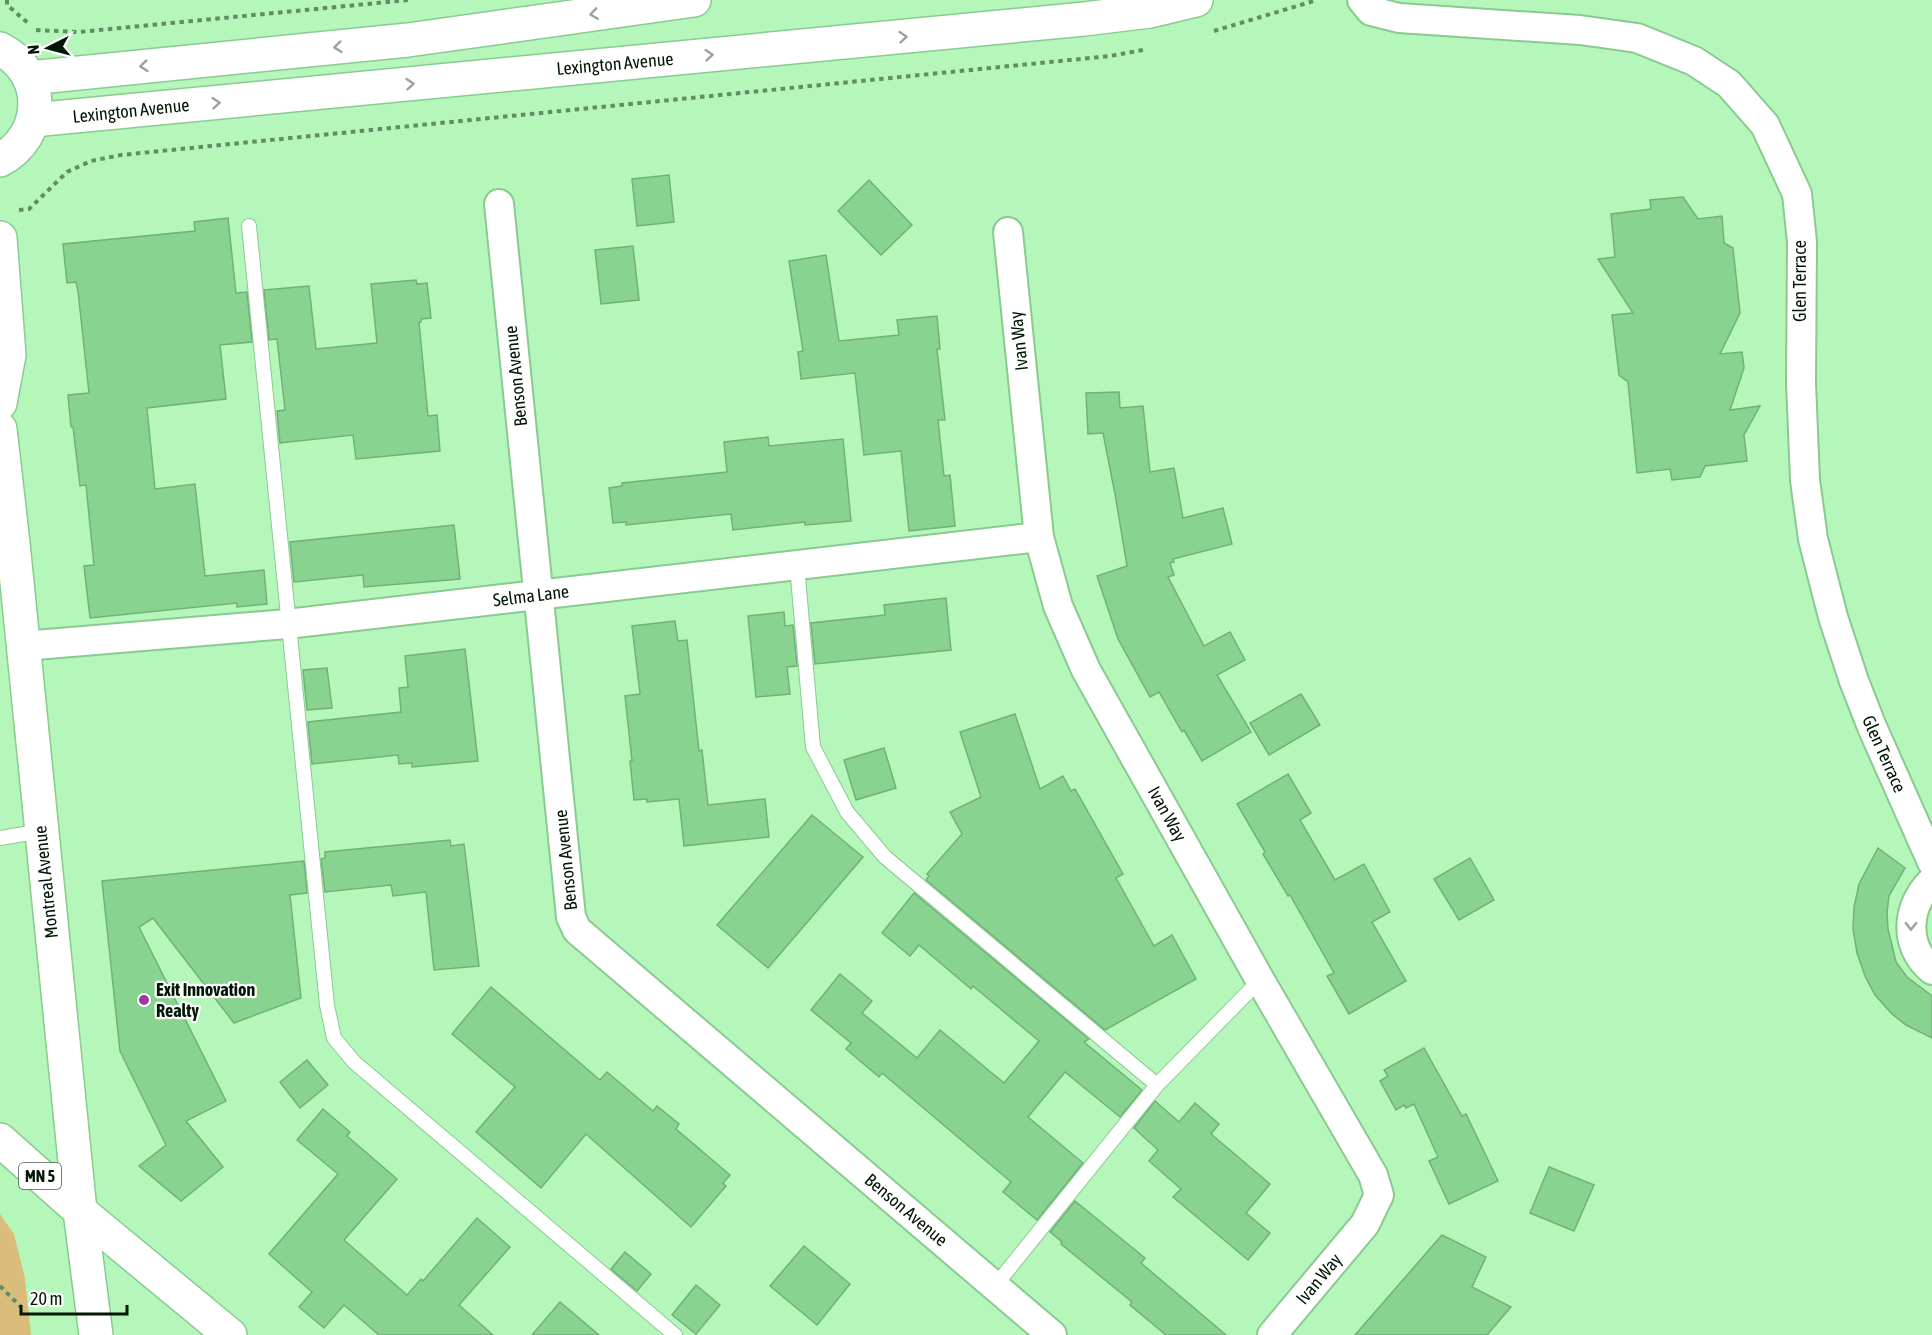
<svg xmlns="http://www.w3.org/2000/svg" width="1932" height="1335" font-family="'Asap Condensed',sans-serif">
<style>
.green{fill:#dabd7b}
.building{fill:#88d390;stroke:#71b179;stroke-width:1.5}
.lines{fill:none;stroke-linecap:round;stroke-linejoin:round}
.service-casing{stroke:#8aca91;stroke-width:16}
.minor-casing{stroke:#8aca91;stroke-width:32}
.tertiary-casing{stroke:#8aca91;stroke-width:36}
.secondary-casing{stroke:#8aca91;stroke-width:36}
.primary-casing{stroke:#8aca91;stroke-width:36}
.path{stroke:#5f8d64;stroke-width:4;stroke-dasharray:4.5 4.5;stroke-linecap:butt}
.service{stroke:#fff;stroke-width:14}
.minor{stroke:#fff;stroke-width:28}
.tertiary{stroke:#fff;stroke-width:33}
.secondary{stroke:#fff;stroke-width:33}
.primary{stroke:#fff;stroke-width:33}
.oneway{stroke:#99a29b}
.poi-dot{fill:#9e3a9f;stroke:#fff;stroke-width:2}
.labels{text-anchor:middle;stroke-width:4.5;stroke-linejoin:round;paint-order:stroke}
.shield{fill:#fff;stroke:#4c5d4f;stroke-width:1.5}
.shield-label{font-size:16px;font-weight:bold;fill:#001704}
.street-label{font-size:18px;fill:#001704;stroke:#fff}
.poi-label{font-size:18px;font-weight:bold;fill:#001704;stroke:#fff;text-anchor:start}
</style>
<rect width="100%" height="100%" fill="#b5f7bb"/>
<path class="green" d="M 0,1214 L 14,1234 L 25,1278 L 31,1335 L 0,1335 Z"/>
<g class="building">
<path d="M 669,175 L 674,222 L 637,226 L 632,179 Z"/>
<path d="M 869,180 L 912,225 L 881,255 L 838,211 Z"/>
<path d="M 1683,197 L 1698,219 L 1722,216 L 1724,243 L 1733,248 L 1740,313 L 1720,354 L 1742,352 L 1744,368 L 1730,410 L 1760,406 L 1744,435 L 1747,461 L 1705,466 L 1700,477 L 1672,480 L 1670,469 L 1637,473 L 1628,382 L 1619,375 L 1612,315 L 1633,313 L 1598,259 L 1615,257 L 1611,214 L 1651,209 L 1650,200 Z"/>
<path d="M 228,218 L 236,293 L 247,292 L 252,342 L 220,345 L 226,399 L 147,408 L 155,489 L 195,484 L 205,576 L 264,570 L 267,604 L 237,607 L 237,603 L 90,618 L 84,566 L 94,565 L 86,485 L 80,486 L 73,427 L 71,427 L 68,395 L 89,393 L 78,291 L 76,282 L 67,283 L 63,244 L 195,231 L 194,222 Z"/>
<path d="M 633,246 L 639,300 L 601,304 L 595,250 Z"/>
<path d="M 826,255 L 839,341 L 899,335 L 897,320 L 937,316 L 940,349 L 937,349 L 945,420 L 938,420 L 944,476 L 950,475 L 955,526 L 909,531 L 901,451 L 864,455 L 855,373 L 801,379 L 798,352 L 803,351 L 789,261 Z"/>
<path d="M 416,280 L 417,284 L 427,283 L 431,318 L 421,319 L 421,322 L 419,322 L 428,416 L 437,415 L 440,451 L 356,459 L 353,435 L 280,443 L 277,411 L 285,410 L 277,339 L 269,340 L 264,290 L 309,286 L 316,349 L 377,343 L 371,284 Z"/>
<path d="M 1119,392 L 1120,408 L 1143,406 L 1150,472 L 1174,468 L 1183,518 L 1223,508 L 1232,544 L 1173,559 L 1174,562 L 1170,563 L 1174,575 L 1168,577 L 1204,646 L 1230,632 L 1245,660 L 1217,675 L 1251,732 L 1202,761 L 1184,730 L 1182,732 L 1159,692 L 1150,697 L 1118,639 L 1097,576 L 1127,566 L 1115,494 L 1103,433 L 1088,434 L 1086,393 Z"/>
<path d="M 768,437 L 769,446 L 843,439 L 851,521 L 805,525 L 805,522 L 733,530 L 731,514 L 626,525 L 626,522 L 613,523 L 609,488 L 622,486 L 622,483 L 727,472 L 724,442 Z"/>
<path d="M 454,525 L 460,579 L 364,587 L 363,575 L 294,582 L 290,542 Z"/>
<path d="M 946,598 L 951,650 L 815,664 L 811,623 L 885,615 L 884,605 Z"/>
<path d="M 784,612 L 785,626 L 793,625 L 797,666 L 787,667 L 790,694 L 756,697 L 748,616 Z"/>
<path d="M 675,621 L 678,641 L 687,640 L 699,751 L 702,750 L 708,805 L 765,799 L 769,837 L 684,846 L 679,799 L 647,802 L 647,799 L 634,800 L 630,761 L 632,761 L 625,696 L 640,694 L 632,626 Z"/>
<path d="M 465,649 L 478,761 L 412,767 L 412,763 L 399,764 L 398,755 L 312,764 L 308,722 L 401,712 L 399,688 L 408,687 L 405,656 Z"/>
<path d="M 327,668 L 332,708 L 307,710 L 303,670 Z"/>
<path d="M 1301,694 L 1320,725 L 1269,755 L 1250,723 Z"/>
<path d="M 1015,714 L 1040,789 L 1063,776 L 1071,791 L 1075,789 L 1123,874 L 1116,878 L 1154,946 L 1172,935 L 1196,979 L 1105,1030 L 926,880 L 929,876 L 927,874 L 962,834 L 950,812 L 981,797 L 960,732 Z"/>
<path d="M 884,748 L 896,788 L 856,800 L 844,760 Z"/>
<path d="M 1288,774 L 1311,813 L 1300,820 L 1335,880 L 1364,864 L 1390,912 L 1372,922 L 1406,981 L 1349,1014 L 1327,976 L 1334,973 L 1290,895 L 1288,896 L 1263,854 L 1265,852 L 1237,804 Z"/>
<path d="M 812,815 L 863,857 L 768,968 L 717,925 Z"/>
<path d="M 450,840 L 451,846 L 464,844 L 479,966 L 434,970 L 426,892 L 393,896 L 391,885 L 325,892 L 321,859 L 325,858 L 325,852 Z"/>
<path d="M 1878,848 L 1905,868 L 1889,896 L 1887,912 L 1888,929 L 1896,962 L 1907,977 L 1932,996 L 1932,1038 L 1906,1025 L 1892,1014 L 1875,995 L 1865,976 L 1857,953 L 1853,929 L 1854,907 L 1859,884 Z"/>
<path d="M 1470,858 L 1494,900 L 1459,920 L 1434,879 Z"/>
<path d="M 304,861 L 307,893 L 290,895 L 301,998 L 234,1023 L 153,918 L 139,927 L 226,1101 L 186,1121 L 223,1167 L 181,1201 L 139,1166 L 166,1145 L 120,1051 L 102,881 Z"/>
<path d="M 914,893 L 1089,1039 L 1084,1042 L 1142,1090 L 1120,1117 L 1065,1072 L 1028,1117 L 1083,1163 L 1037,1220 L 1003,1192 L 1011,1182 L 882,1073 L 879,1077 L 846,1049 L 851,1043 L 811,1010 L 840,974 L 872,1001 L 862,1013 L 917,1058 L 940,1030 L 1004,1083 L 1039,1041 L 973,986 L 971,989 L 919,945 L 910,956 L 882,933 Z"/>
<path d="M 491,987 L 600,1080 L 607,1072 L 653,1111 L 657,1106 L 679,1124 L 676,1129 L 730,1175 L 723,1183 L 726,1186 L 691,1227 L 586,1134 L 541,1188 L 476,1132 L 515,1087 L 452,1034 Z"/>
<path d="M 1424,1048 L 1462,1116 L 1466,1114 L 1498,1181 L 1449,1204 L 1429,1161 L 1438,1157 L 1414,1104 L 1406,1108 L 1404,1105 L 1396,1110 L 1380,1081 L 1388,1076 L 1384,1070 Z"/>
<path d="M 307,1060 L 328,1085 L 300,1108 L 280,1082 Z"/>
<path d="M 1155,1101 L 1179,1122 L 1195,1103 L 1219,1124 L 1211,1134 L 1270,1184 L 1246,1213 L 1270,1233 L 1248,1260 L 1173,1197 L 1181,1189 L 1149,1161 L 1158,1150 L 1134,1128 Z"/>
<path d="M 323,1109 L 350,1132 L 347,1136 L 397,1179 L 344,1240 L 407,1295 L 421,1279 L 423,1281 L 477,1218 L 510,1247 L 459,1305 L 493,1335 L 379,1335 L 344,1305 L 324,1328 L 299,1307 L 312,1292 L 269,1254 L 338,1174 L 297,1140 Z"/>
<path d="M 1549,1167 L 1594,1185 L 1574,1231 L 1530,1213 Z"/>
<path d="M 1075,1201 L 1145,1258 L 1141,1263 L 1226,1335 L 1166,1335 L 1130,1305 L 1132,1302 L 1061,1244 L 1062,1242 L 1050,1232 Z"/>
<path d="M 1442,1235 L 1486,1257 L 1472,1287 L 1511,1307 L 1487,1335 L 1355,1335 Z"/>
<path d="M 804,1246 L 850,1284 L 817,1325 L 770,1286 Z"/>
<path d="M 625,1252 L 651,1274 L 637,1291 L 611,1269 Z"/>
<path d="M 696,1285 L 720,1305 L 696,1334 L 672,1315 Z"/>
<path d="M 560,1302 L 599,1335 L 532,1335 Z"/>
</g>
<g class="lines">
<g class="service-casing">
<g id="service">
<path d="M 249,226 L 327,1005 L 334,1038 L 354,1062 L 675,1335"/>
<path d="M 797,566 L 813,747 L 847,812 L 885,857 L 1157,1085"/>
<path d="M 0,838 L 41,831"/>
<path d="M 995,1286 L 1157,1085 L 1260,980"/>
</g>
</g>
<g class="minor-casing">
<g id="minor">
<path d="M 1362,0 L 1371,11 L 1399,18 L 1580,30 L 1637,38 L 1694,61 L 1729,84 L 1765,125 L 1797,194 L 1802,242 L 1801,383 L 1805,480 L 1813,539 L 1833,617 L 1854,681 L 1872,727 L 1932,862"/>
<path d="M 499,204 L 571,917 L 577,930 L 1052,1335"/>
<path d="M 1008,232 L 1039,537 L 1058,606 L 1086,670 L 1260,980 L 1373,1175 L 1379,1195 L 1365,1224 L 1272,1335"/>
<path d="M 23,646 L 287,624 L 1039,537"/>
<path d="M 1932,881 C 1906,906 1903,946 1932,970"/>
</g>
</g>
<g class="tertiary-casing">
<g id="tertiary">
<path d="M 0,49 C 48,73 45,136 0,160"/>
<path d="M 29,78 L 408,40 L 694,0"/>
<path d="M 33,120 L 1084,19 L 1150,11 L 1196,0"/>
<path d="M 0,238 L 9,355 L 0,403"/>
<path d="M 0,429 L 13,543 L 80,1211"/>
</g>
</g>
<g class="secondary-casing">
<path id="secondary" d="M 80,1211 L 96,1335"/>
</g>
<g class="primary-casing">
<path id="primary" d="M 0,1140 L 80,1211 L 230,1335"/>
</g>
<g class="path">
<path d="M 7,0 L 7,5 L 28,23"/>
<path d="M 36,30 L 79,32 L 408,0"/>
<path d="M 1214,31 L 1317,0"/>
<path d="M 19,210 L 29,209 L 67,172 L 91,161 L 121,155 L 1110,56 L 1143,50"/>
<path d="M 0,1286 L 21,1307"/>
</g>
<use href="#service" class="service"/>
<use href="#minor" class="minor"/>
<use href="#tertiary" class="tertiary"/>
<use href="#secondary" class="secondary"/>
<use href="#primary" class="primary"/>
</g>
<defs><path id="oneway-chevron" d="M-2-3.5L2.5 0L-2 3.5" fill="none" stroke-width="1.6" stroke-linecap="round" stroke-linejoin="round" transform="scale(1.5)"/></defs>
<g class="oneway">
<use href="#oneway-chevron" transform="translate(594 14) rotate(172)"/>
<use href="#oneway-chevron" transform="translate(903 37) rotate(-5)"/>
<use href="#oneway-chevron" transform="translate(338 47) rotate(174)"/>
<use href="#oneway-chevron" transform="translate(709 55) rotate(-5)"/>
<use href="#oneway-chevron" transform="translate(144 66) rotate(174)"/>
<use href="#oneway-chevron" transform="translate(410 84) rotate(-5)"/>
<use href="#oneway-chevron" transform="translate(216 103) rotate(-5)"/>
<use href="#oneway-chevron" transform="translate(1911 926) rotate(91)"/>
</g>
<circle class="poi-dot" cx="144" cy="1000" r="6"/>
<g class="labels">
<rect class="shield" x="19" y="1163" width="42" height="26" rx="4.5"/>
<g class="shield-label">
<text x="40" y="1182">MN 5</text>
</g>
<g class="street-label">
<text transform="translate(615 64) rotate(-5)" y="6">Lexington Avenue</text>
<text transform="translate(131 111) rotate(-6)" y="6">Lexington Avenue</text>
<text transform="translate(1800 281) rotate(-90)" y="6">Glen Terrace</text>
<text transform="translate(1019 341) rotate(-96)" y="6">Ivan Way</text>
<text transform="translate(516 376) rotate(-96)" y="6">Benson Avenue</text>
<text transform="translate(531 596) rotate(-7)" y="6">Selma Lane</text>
<text transform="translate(1884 754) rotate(66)" y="6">Glen Terrace</text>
<text transform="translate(1167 814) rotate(61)" y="6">Ivan Way</text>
<text transform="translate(566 860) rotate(-96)" y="6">Benson Avenue</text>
<text transform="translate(46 882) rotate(-96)" y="6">Montreal Avenue</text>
<text transform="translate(906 1210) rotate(40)" y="6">Benson Avenue</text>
<text transform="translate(1319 1279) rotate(-50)" y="6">Ivan Way</text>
</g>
<g class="poi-label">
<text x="156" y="996">Exit Innovation<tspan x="156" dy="21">Realty</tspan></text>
</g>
</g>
<g transform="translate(48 48) rotate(264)" stroke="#ffffff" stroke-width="4.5" paint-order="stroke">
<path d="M0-4.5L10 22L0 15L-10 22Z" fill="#001704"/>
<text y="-9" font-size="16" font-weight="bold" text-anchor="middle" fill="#001704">N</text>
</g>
<path d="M21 1305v9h106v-9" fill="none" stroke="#001704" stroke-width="3"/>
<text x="30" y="1305" font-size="18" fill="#001704" stroke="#ffffff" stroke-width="4.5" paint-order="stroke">20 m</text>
</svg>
